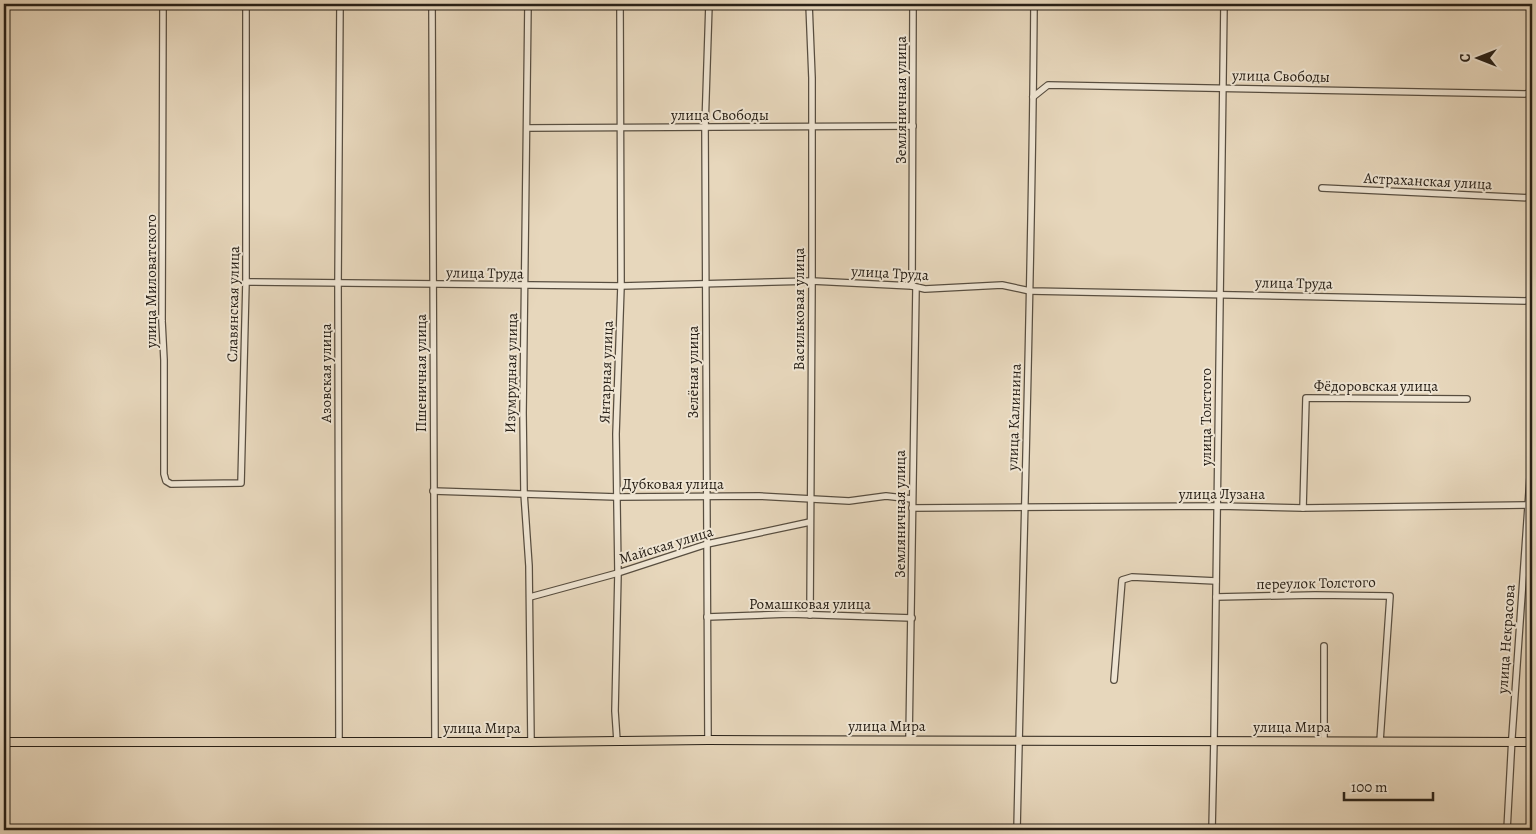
<svg xmlns="http://www.w3.org/2000/svg" width="1536" height="834" font-family="Alegreya,serif">
<style>
.lines{fill:none;stroke-linecap:round;stroke-linejoin:round}
.minor-casing{stroke:#584e40;stroke-width:8}
.major-casing{stroke:#282017;stroke-width:10}
.minor{stroke:#efe5d3;stroke-width:5.5}
.major{stroke:#e7d7bc;stroke-width:8}
.labels{text-anchor:middle;stroke-width:4;stroke-linejoin:round;paint-order:stroke}
.street-label{font-size:15px;fill:#282017;stroke:#efe5d3}
</style>
<rect width="100%" height="100%" fill="#e7d7bc"/>
<filter id="stains"><feTurbulence type="fractalNoise" baseFrequency=".004" numOctaves="4"/><feColorMatrix values="0 0 0 0 .2 0 0 0 0 .09 0 0 0 0 .02 0 0 0 .5 -.17"/></filter>
<radialGradient id="worn" r=".72"><stop offset=".6" stop-color="#630" stop-opacity="0"/><stop offset="1" stop-color="#630" stop-opacity=".3"/></radialGradient>
<g class="lines">
<g class="minor-casing">
<g id="minor">
<path d="M 163,4 L 162,321 L 164,360 L 164,474 L 166,481 L 171,484 L 241,483 L 246,282 L 246,4"/>
<path d="M 432,4 L 435,742"/>
<path d="M 528,4 L 523,413 L 524,493 L 529,566 L 531,742"/>
<path d="M 809,4 L 812,78 L 812,281 L 810,615"/>
<path d="M 1033,97 L 1048,85 L 1532,94"/>
<path d="M 527,128 L 913,126"/>
<path d="M 1322,188 L 1532,198"/>
<path d="M 246,282 L 621,286 L 812,281 L 912,286 L 925,289 L 1002,285 L 1030,291 L 1532,301"/>
<path d="M 912,286 L 913,4"/>
<path d="M 433,491 L 617,497 L 759,496 L 849,501 L 886,496 L 912,499"/>
<path d="M 912,508 L 1218,506 L 1303,508 L 1532,505"/>
<path d="M 1303,508 L 1306,398 L 1467,399"/>
<path d="M 530,597 L 618,573 L 707,544 L 810,522"/>
<path d="M 1216,597 L 1315,595 L 1390,596 L 1380,741"/>
<path d="M 707,617 L 789,614 L 912,618"/>
<path d="M 1114,680 L 1122,580 L 1132,577 L 1216,581"/>
<path d="M 708,740 L 705,127 L 709,4"/>
<path d="M 909,740 L 916,288"/>
<path d="M 617,741 L 615,711 L 618,573 L 616,434 L 621,286 L 620,4"/>
<path d="M 1324,741 L 1324,646"/>
<path d="M 339,742 L 338,283 L 340,4"/>
<path d="M 1017,830 C 1023,555 1032,279 1034,4"/>
<path d="M 1212,830 L 1214,740 L 1224,4"/>
<path d="M 1507,830 L 1512,737 L 1532,449"/>
</g>
</g>
<g class="major-casing">
<path id="major" d="M 4,742 L 531,742 L 708,740 L 1532,742"/>
</g>
<use href="#minor" class="minor"/>
<use href="#major" class="major"/>
</g>
<g class="labels">
<g class="street-label">
<text transform="translate(1281 76) rotate(1)" y="5">улица Свободы</text>
<text transform="translate(901 100) rotate(-90)" y="5">Земляничная улица</text>
<text x="720" y="120">улица Свободы</text>
<text transform="translate(1428 181) rotate(3)" y="5">Астраханская улица</text>
<text transform="translate(485 273) rotate(1)" y="5">улица Труда</text>
<text transform="translate(890 273) rotate(3)" y="5">улица Труда</text>
<text transform="translate(151 281) rotate(-90)" y="5">улица Миловатского</text>
<text transform="translate(1294 283) rotate(1)" y="5">улица Труда</text>
<text transform="translate(233 304) rotate(-89)" y="5">Славянская улица</text>
<text transform="translate(799 309) rotate(-90)" y="5">Васильковая улица</text>
<text transform="translate(606 372) rotate(-88)" y="5">Янтарная улица</text>
<text transform="translate(693 372) rotate(-90)" y="5">Зелёная улица</text>
<text transform="translate(326 373) rotate(-90)" y="5">Азовская улица</text>
<text transform="translate(421 373) rotate(-90)" y="5">Пшеничная улица</text>
<text transform="translate(511 373) rotate(-89)" y="5">Изумрудная улица</text>
<text x="1376" y="391">Фёдоровская улица</text>
<text transform="translate(1014 417) rotate(-88)" y="5">улица Калинина</text>
<text transform="translate(1206 417) rotate(-90)" y="5">улица Толстого</text>
<text x="673" y="489">Дубковая улица</text>
<text x="1222" y="499">улица Лузана</text>
<text transform="translate(900 514) rotate(-90)" y="5">Земляничная улица</text>
<text transform="translate(666 545) rotate(-17)" y="5">Майская улица</text>
<text transform="translate(1316 583) rotate(-1)" y="5">переулок Толстого</text>
<text x="810" y="609">Ромашковая улица</text>
<text transform="translate(1506 639) rotate(-86)" y="5">улица Некрасова</text>
<text x="887" y="731">улица Мира</text>
<text x="1292" y="732">улица Мира</text>
<text x="482" y="733">улица Мира</text>
</g>
</g>
<rect width="1536" height="834" fill="none" stroke="#e7d7bc" stroke-width="20"/>
<rect x="5" y="5" width="1526" height="824" fill="none" stroke="#282017" stroke-width="2.5"/>
<rect x="10" y="10" width="1516" height="814" fill="none" stroke="#282017"/>
<g transform="translate(1478 58) rotate(270)" stroke="#efe5d3" stroke-width="4" paint-order="stroke">
<path d="M0-4L9 19L0 12L-9 19Z" fill="#282017"/>
<text y="-8" font-size="14" font-weight="bold" text-anchor="middle" fill="#282017">С</text>
</g>
<path d="M1344 792v8h89v-8" fill="none" stroke="#282017" stroke-width="2.5"/>
<text x="1351" y="792" font-size="15" fill="#282017" stroke="#efe5d3" stroke-width="4" paint-order="stroke">100 m</text>
<rect width="100%" height="100%" filter="url(#stains)"/>
<rect width="100%" height="100%" fill="url(#worn)"/>
</svg>
